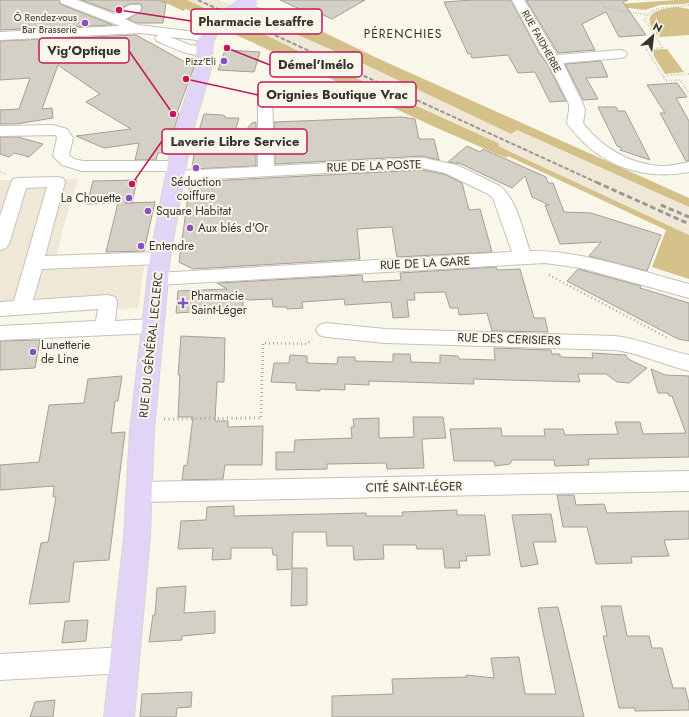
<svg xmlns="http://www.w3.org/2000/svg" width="689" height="717" font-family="Jost,sans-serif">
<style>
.built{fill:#efe8d7}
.green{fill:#d4c18a}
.building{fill:#d4d0c5;stroke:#a39f95}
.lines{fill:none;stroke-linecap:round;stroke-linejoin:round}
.minor-casing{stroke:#c5c2b7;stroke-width:2}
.major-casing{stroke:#d6d6d5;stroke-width:2}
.path-far2{stroke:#a9a79e;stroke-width:2;stroke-dasharray:0.5 2;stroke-linecap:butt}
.path-far1{stroke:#a9a79e;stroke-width:2.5;stroke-dasharray:1 3;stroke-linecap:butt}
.path{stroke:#a9a79e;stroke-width:3;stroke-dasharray:1 3.5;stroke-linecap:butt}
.minor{fill:#fff;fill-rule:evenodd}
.major{fill:#e1d4f7;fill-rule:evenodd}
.rail-far1{stroke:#99978f;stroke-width:2;stroke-dasharray:4.5 2;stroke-linecap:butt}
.rail{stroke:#99978f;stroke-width:3;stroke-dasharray:5.5 3;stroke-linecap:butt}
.major-bridge-casing{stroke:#d6d6d5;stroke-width:18;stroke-linecap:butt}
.major-bridge{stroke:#e1d4f7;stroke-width:16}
.poi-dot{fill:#8750c7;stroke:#f9f6ea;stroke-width:1.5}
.labels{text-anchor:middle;stroke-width:4;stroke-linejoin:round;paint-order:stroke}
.far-poi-label{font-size:10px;fill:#33322e;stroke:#f9f6ea;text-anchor:end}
.far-street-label{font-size:10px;fill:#33322e;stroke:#f9f6ea}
.far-quarter-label{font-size:12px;letter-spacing:1px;fill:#33322e;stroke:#f9f6ea}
.street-label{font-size:12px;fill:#33322e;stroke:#f9f6ea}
.poi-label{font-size:12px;fill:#33322e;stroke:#f9f6ea;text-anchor:start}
.leader{fill:none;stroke:#c2185b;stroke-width:1.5}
.callout-dot{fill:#c2185b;stroke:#f9f6ea;stroke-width:1.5}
.callout{fill:#f9f6ea;stroke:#c2185b;stroke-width:1.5}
.callout-label{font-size:13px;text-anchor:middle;font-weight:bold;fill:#33322e}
</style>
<rect width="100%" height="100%" fill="#f9f6ea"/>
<g class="built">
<path d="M 187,0 L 219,0 L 364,64 L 511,134 L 517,130 L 689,207 L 689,235 L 498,146 L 500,144 L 434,113 L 319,61 L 239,22 Z"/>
<path d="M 78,179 L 63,228 L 56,259 L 146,254 L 138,308 L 0,316 L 0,180 Z"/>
</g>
<g class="green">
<path d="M 160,0 L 187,0 L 218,14 L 210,20 L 186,9 L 183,11 Z"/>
<path d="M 676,0 L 689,0 L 689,3 L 683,4 L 660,5 L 645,10 L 621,7 L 619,4 Z"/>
<path d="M 256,7 L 288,15 L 377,58 L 689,198 L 689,207 L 517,130 L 511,134 L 364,64 L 248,13 Z"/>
<path d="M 677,7 L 689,9 L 689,35 L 659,37 C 639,15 654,9 677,7 Z"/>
<path d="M 239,22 L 319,61 L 500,144 L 498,146 L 689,235 L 689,279 L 652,267 L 666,230 L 508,156 L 506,158 L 437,128 L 232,33 L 234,31 L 228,29 Z"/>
<path d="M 667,49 L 684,72 L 665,74 L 650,50 Z"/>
</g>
<g class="building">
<path d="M 0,0 L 59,0 L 60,4 L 113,25 L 0,30 Z"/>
<path d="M 81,0 L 159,0 L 166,3 L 163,23 L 136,23 L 128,19 L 141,11 L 142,8 L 141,4 L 129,4 L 114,12 Z"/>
<path d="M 280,0 L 365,0 L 332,19 L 319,13 L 315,16 Z"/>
<path d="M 473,0 L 511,0 L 539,53 L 548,65 L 566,101 L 550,102 L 535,72 L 518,73 L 508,55 L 472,58 L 470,53 L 468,54 L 444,2 Z"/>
<path d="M 526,0 L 628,0 L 623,2 L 646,35 L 619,37 L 606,12 L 582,24 L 595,50 L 558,53 Z"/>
<path d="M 136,35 L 194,67 L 177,113 L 179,113 L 172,137 L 168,153 L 158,153 L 156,160 L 135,160 L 139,143 L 104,148 L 76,136 L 131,129 L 86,102 L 100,94 L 58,65 L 42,109 L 52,108 L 53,118 L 16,124 L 0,124 L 0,110 L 19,109 L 30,78 L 0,80 L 0,41 Z"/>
<path d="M 225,50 L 260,52 L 254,72 L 218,70 Z"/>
<path d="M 601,61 L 608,77 L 586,78 L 598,99 L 583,100 L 565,64 Z"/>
<path d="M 677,83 L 687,97 L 676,98 L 689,121 L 689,161 L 686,161 L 660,113 L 665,113 L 647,85 Z"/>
<path d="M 598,107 L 616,107 L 618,111 L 625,111 L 650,160 L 620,150 L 622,148 L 617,146 Z"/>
<path d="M 204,114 L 222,115 L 225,116 L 225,118 L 239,118 L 230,148 L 252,123 L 256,122 L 256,166 L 192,169 L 194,153 L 190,153 L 192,137 L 194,132 L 198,134 Z"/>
<path d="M 402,117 L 415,119 L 419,139 L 434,139 L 439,160 L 423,156 L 275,164 L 274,122 Z"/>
<path d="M 0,137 L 18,137 L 43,144 L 29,157 L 14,153 L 9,157 L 0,154 Z"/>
<path d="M 467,146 L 480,152 L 483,149 L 546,177 L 548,183 L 553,183 L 564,212 L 591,213 L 661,235 L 647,271 L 589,256 L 601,242 L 560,244 L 545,205 L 549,205 L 532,197 L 525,176 L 512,188 L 457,162 L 458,164 L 448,162 Z"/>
<path d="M 423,170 L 444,174 L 462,183 L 469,210 L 480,209 L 492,252 L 397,257 L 392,227 L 357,229 L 360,259 L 193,269 L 179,262 L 190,182 Z"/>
<path d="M 137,180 L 132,203 L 125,203 L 155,202 L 144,251 L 106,252 L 118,203 L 87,204 L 93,181 Z"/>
<path d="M 496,267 L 497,270 L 520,269 L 534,318 L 545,318 L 548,332 L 492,331 L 487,313 L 459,315 L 458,308 L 450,308 L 445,292 L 414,293 L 415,300 L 407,300 L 409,317 L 393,318 L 391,302 L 345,305 L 344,299 L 302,302 L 303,308 L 287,309 L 287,307 L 273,307 L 272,299 L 248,300 L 243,298 L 243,309 L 176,313 L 178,291 L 227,289 L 217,283 L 362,275 L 363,282 L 401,280 L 400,273 Z"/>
<path d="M 578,269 L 641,286 L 640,288 L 689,303 L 689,341 L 678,339 L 567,281 Z"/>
<path d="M 181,336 L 225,338 L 224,382 L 217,382 L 215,421 L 228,421 L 228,427 L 263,426 L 262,465 L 225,465 L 223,479 L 182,480 L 184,465 L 187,466 L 193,417 L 178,417 L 180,375 L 178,375 Z"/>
<path d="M 40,340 L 35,368 L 0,370 L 0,341 Z"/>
<path d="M 494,348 L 551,350 L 552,354 L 560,354 L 560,357 L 593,358 L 592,353 L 626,355 L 628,359 L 647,368 L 629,383 L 617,382 L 606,374 L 578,374 L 580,382 L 473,379 L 474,384 L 369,381 L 369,385 L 345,384 L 345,390 L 320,389 L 320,391 L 296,390 L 296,383 L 271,382 L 274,363 L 289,363 L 290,355 L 307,356 L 307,363 L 337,364 L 338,357 L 355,357 L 355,361 L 393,362 L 393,354 L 410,354 L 411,362 L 440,363 L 440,355 L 458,356 L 459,359 L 495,360 Z"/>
<path d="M 651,369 L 665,375 L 689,376 L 689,457 L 588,459 L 589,465 L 555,466 L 554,460 L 512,460 L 510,464 L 495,466 L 494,461 L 454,461 L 450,429 L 501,428 L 502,436 L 545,436 L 544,429 L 563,429 L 565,435 L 618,434 L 615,422 L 640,422 L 643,434 L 686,433 L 672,396 L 669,396 L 668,393 L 658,393 Z"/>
<path d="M 122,376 L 118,401 L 115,401 L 111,433 L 125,432 L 109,560 L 74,562 L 69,602 L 29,604 L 41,543 L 48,542 L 56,497 L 53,497 L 54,486 L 0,490 L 0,465 L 39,462 L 49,405 L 84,403 L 88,379 Z"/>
<path d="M 413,417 L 443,417 L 446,438 L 422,439 L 424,468 L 387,469 L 386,463 L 327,464 L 327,469 L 276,470 L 276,452 L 294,452 L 295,440 L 352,438 L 351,427 L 354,427 L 353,419 L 379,418 L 379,438 L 414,437 Z"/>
<path d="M 557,495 L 574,495 L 576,505 L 604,504 L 607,513 L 689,511 L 689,539 L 664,540 L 669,556 L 631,557 L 632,563 L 596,564 L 587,527 L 563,527 Z"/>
<path d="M 234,506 L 234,516 L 366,513 L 366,516 L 403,516 L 402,512 L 457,510 L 457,515 L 485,515 L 490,555 L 466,556 L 467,561 L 459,561 L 460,568 L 445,568 L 443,549 L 417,549 L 416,545 L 383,545 L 384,559 L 354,560 L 353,546 L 327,546 L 326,532 L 293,532 L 292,568 L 307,568 L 307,605 L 291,606 L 292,569 L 277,570 L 277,555 L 273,555 L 272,548 L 231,548 L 231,559 L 212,560 L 213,548 L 178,549 L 181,521 L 206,520 L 207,507 Z"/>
<path d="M 551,514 L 556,542 L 533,542 L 538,564 L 521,567 L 512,515 Z"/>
<path d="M 186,586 L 184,613 L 215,611 L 215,633 L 182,636 L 182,640 L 149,642 L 153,615 L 155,615 L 157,588 Z"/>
<path d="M 601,606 L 621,606 L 627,636 L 649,636 L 652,648 L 662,648 L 673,688 L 685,688 L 689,703 L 689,710 L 635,711 L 635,708 L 619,708 L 603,636 L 607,636 Z"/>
<path d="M 558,607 L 584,717 L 332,717 L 332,696 L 393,694 L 392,679 L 467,677 L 466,675 L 494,678 L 491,658 L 519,657 L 525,694 L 556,694 L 538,608 Z"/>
<path d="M 88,620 L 86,641 L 62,643 L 65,621 Z"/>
<path d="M 192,692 L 191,707 L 177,708 L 176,717 L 140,717 L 142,694 Z"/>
<path d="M 55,700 L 53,717 L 30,717 L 35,702 Z"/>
</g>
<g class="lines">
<g class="minor-casing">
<g id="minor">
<path d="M 60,0 L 77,0 L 114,14 L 130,5 L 140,5 L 141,8 L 140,11 L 125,19 L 138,25 L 212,34 L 214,37 L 212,40 L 207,41 L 170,37 L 190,45 L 208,48 L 210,51 L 208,54 C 191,58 173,48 157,41 L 155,38 L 158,35 L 141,33 L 0,40 L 0,32 L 120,26 L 61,3 Z"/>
<path d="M 512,0 L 524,0 L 557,55 L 620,50 L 625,51 L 627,54 L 625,57 L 620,58 L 563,63 L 583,104 L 585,110 L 583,123 C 601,147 631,165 662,166 C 671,166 680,164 689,162 L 689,172 C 640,181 596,164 567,123 L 569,110 L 569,104 L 549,64 L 540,52 Z"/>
<path d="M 265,87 L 270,88 L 272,91 L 274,166 L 423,158 L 457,165 L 500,186 C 518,201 522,230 530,251 C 581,250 639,271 689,284 L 689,298 L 581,268 L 545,263 L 157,285 L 150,284 L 148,279 L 150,274 L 157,273 L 512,252 L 493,198 L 488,194 L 445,173 L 423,168 L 174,181 L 168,180 L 166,176 L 168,172 L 174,171 L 82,171 L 62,165 L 53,156 L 57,138 L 56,135 L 0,136 L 0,126 L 53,125 L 67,129 L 73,138 L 69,155 L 74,159 L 83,161 L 176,161 L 182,162 L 184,166 L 182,170 L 177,171 L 258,167 L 258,91 L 260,88 Z"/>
<path d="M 57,177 L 63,178 L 65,182 L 45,256 L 160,252 L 166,254 L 169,258 L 166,262 L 160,264 L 42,269 L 33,300 L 108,295 L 115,297 L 117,302 L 115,321 L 153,319 L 160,321 L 163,326 L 160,331 L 153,333 L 0,340 L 0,326 L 96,321 L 98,309 L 0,316 L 0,302 L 14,301 L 47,187 L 26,188 L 9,244 L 6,248 L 0,250 L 0,216 L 11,183 L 13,179 L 19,178 Z"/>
<path d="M 326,323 L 385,329 L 615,336 C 641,339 664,350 689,355 L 689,371 C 664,365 640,353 615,350 L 385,343 L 326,337 L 319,335 L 316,330 L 319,325 Z"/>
<path d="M 689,471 L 689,491 L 139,502 L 131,499 L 128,492 L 131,485 L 139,482 Z"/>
<path d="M 125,647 L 134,651 L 138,660 L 134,669 L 125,673 L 0,680 L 0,654 Z"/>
</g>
</g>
<g class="major-casing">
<path id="major" d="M 217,21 L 222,22 L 224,25 L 216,35 L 213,42 L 211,69 L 191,137 L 170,258 L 154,430 L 150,537 L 134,717 L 104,717 L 124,537 L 130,430 L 150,258 L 173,137 L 195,69 L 197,42 L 204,30 L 212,22 Z"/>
</g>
<g class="path-far2">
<path d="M 600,0 L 606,8 L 647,15 L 656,9 L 689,5"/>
<path d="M 647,15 L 645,20 L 663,48 L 646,49 L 663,76"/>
<path d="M 689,74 L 663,76 L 666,81 L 680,80 L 689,94"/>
<path d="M 0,172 L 7,174"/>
</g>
<g class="path-far1">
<path d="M 549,275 L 668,338"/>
<path d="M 261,417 L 263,343 L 306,344 L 312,340"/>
</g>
<path class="path" d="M 164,419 L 261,418 L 261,416"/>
<use href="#minor" class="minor"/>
<use href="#major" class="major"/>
<path class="rail-far1" d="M 198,0 L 598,183"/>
<g class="rail">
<path d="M 596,182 L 689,224"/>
<path d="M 661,205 L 689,217"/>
</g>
<g class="major-bridge-casing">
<path id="major-bridge" d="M 217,25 L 249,3"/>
</g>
<use href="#major-bridge" class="major-bridge"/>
</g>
<g class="poi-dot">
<circle cx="85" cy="23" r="4"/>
<circle cx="224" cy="61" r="4"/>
<circle cx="196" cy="168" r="4"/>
<circle cx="129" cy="198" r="4"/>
<circle cx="148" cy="211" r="4"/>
<circle cx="190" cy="228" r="4"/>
<circle cx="141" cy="246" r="4"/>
<path d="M181 297h4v4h4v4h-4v4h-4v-4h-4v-4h4z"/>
<circle cx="33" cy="352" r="4"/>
</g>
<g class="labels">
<g class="far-poi-label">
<text x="77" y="21">Ô Rendez-vous<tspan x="77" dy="12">Bar Brasserie</tspan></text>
<text x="216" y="65">Pizz'Eli</text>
</g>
<g class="far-street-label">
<text transform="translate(542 41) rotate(61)" y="4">RUE FAIDHERBE</text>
</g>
<g class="far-quarter-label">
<text x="403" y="38">PÉRENCHIES</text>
</g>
<g class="street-label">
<text transform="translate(374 166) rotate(-2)" y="4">RUE DE LA POSTE</text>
<text transform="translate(425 263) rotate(-3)" y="4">RUE DE LA GARE</text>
<text transform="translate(509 339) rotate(2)" y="4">RUE DES CERISIERS</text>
<text transform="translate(151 345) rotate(-84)" y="4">RUE DU GÉNÉRAL LECLERC</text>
<text transform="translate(414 487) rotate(-1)" y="4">CITÉ SAINT-LÉGER</text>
</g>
<g class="poi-label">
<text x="196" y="186" text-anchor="middle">Séduction<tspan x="196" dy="14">coiffure</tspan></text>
<text x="121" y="202" text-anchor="end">La Chouette</text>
<text x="156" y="215">Square Habitat</text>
<text x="198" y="232">Aux blés d'Or</text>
<text x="149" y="250">Entendre</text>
<text x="191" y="300">Pharmacie<tspan x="191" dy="14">Saint-Léger</tspan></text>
<text x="41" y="349">Lunetterie<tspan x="41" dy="14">de Line</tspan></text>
</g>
</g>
<path class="leader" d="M119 10L191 21M173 114L129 51M227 48L270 65M186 79L258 95M132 184L162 141"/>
<g class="callout-dot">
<circle cx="119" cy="10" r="4"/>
<circle cx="173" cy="114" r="4"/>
<circle cx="227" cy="48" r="4"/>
<circle cx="186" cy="79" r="4"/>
<circle cx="132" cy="184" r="4"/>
</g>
<g class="callout">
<rect x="191" y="9" width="131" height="25" rx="4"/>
<rect x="39" y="38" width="90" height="25" rx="4"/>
<rect x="270" y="52" width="92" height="25" rx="4"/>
<rect x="258" y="82" width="158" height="25" rx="4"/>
<rect x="162" y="129" width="145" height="25" rx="4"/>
</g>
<g class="callout-label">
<text x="256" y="26">Pharmacie Lesaffre</text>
<text x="84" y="55">Vig'Optique</text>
<text x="316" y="69">Démel'Imélo</text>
<text x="337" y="99">Orignies Boutique Vrac</text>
<text x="235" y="146">Laverie Libre Service</text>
</g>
<g transform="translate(653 36) rotate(28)" stroke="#f9f6ea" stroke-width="3" paint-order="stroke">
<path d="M0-3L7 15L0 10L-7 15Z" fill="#33322e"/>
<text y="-6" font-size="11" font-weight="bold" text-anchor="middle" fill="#33322e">N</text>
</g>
</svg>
